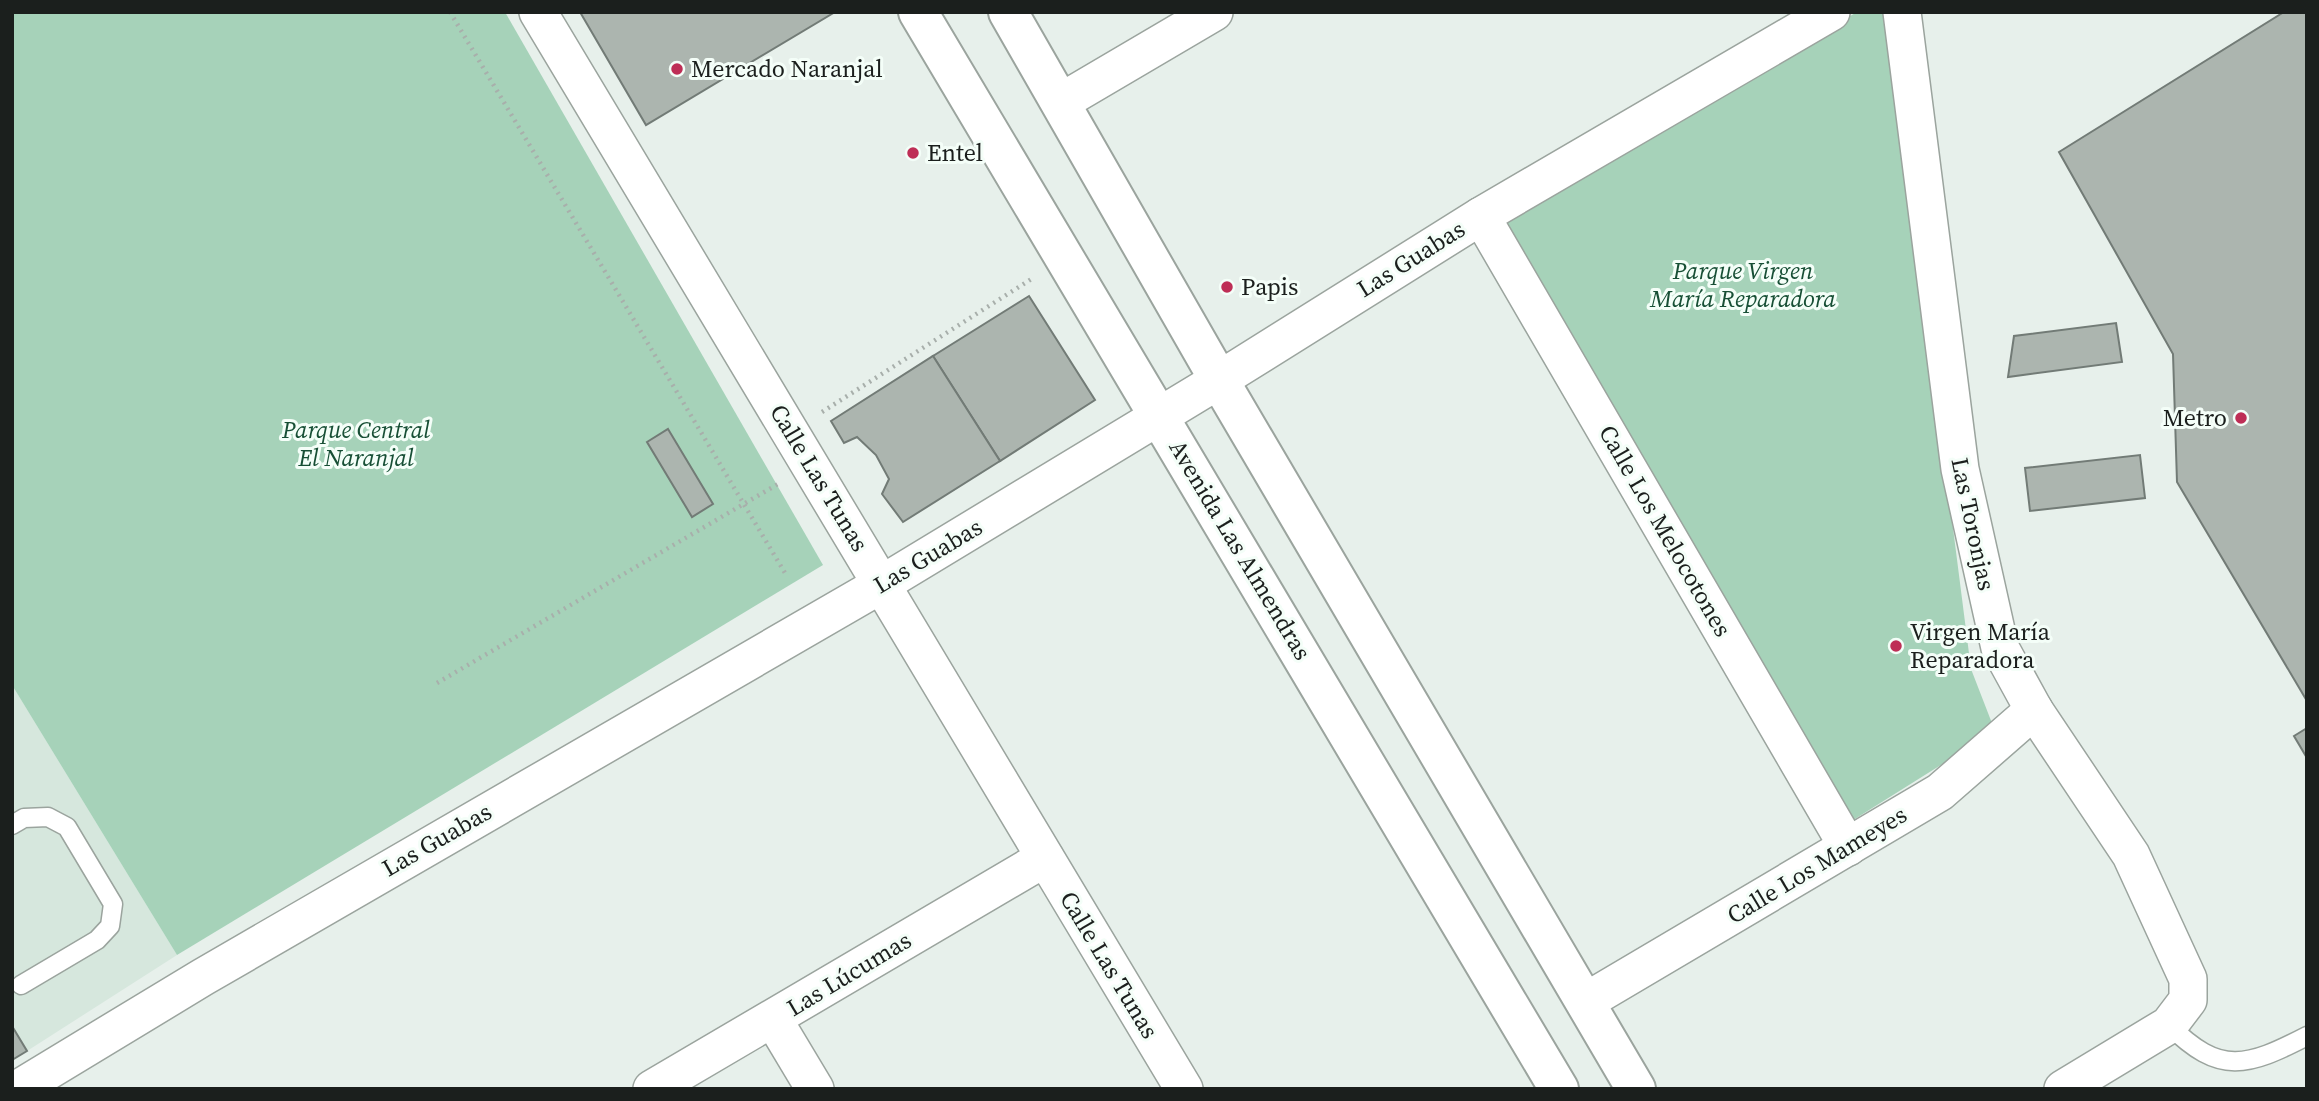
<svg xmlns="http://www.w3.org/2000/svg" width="2319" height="1101" font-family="'Source Serif 4',serif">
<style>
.built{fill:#d6e7dd}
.green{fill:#a6d2b9}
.building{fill:#acb5af;stroke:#727b76;stroke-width:2}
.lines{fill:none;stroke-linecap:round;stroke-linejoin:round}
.lane-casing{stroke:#9ba49e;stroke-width:21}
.street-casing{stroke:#9ba49e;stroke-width:40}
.secondary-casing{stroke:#9ba49e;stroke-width:42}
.path{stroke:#a8afab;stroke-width:4.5;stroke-dasharray:2 5;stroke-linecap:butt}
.lane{stroke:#fff;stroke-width:18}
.street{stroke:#fff;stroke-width:37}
.secondary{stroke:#fff;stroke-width:38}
.poi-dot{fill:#be2e56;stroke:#f4fef8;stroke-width:2.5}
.labels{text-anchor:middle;stroke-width:6;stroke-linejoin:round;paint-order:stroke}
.poi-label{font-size:24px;fill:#1b1f1d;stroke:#f4fef8;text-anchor:start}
.street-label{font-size:24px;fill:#1b1f1d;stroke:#f4fef8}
.park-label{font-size:24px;font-style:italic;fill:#174f35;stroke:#f4fef8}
</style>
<rect width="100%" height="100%" fill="#e7f0eb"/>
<path class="built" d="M 12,685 L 177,955 L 27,1051 L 12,1026 Z"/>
<g class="green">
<path d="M 12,12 L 505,12 L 823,565 L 177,955 L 12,685 Z"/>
<path d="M 1857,12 L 1887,12 L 1971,669 L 1995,731 L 1850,822 L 1503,223 Z"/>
</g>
<g class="building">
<path d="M 580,12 L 835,12 L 646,125 Z"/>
<path d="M 2284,12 L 2307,12 L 2307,701 L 2177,482 L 2173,354 L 2059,152 Z"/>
<path d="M 1029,296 L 1095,400 L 1000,461 L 933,356 Z"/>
<path d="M 2116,323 L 2122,362 L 2008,377 L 2014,336 Z"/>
<path d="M 933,356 L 1000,461 L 903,522 L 882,494 L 889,479 L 876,455 L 857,437 L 844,443 L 831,421 Z"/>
<path d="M 668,429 L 713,504 L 692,517 L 647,442 Z"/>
<path d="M 2140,455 L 2145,498 L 2030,511 L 2025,468 Z"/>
<path d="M 2307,728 L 2307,758 L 2294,736 Z"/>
<path d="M 12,1026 L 27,1051 L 12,1060 Z"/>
</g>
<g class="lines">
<g class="lane-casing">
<g id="lane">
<path d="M 12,825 L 24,818 L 48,817 L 67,827 L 113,904 L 110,926 L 97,940 L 21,985"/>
<path d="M 2169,1025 C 2220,1076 2247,1067 2307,1036"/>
</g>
</g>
<g class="street-casing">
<g id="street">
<path d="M 538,12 L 1184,1089"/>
<path d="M 1902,12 L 1960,469 L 2000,648 L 2034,710 L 2131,855 L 2188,979 L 2188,1000 L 2169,1025 L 2063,1089"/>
<path d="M 1061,102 L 1214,12"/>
<path d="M 1481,216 L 1848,847"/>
<path d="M 1585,1002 L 1940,792 L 2034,710"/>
<path d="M 773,1019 L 815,1089"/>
<path d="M 18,1089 L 203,977 L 882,584 L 1219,380 L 1481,216 L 1831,12"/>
<path d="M 652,1089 L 1045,858"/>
</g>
</g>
<g class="secondary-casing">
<g id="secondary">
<path d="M 918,12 L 1559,1089"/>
<path d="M 1008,12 L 1219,380 L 1636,1089"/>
</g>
</g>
<g class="path">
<path d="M 450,12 L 785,573"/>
<path d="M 822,412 L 1033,278"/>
<path d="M 437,683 L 778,484"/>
</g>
<use href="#lane" class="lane"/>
<use href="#street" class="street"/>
<use href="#secondary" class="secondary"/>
</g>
<g class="poi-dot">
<circle cx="677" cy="69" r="7"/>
<circle cx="913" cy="153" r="7"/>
<circle cx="1227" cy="287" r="7"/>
<circle cx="2241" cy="418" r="7"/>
<circle cx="1896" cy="646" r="7"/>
</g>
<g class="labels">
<g class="poi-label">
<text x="691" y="77">Mercado Naranjal</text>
<text x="927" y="161">Entel</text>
<text x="1241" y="295">Papis</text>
<text x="2227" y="426" text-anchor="end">Metro</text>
<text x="1910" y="640">Virgen María<tspan x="1910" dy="28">Reparadora</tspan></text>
</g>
<g class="street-label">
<text transform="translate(1411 259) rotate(-32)" y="8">Las Guabas</text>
<text transform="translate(819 478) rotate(59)" y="8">Calle Las Tunas</text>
<text transform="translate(1973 524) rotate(78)" y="8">Las Toronjas</text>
<text transform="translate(1665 531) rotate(60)" y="8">Calle Los Melocotones</text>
<text transform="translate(1240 550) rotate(59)" y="8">Avenida Las Almendras</text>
<text transform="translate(928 556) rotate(-31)" y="8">Las Guabas</text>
<text transform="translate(437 840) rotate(-30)" y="8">Las Guabas</text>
<text transform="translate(1817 865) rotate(-31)" y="8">Calle Los Mameyes</text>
<text transform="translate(1109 965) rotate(59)" y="8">Calle Las Tunas</text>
<text transform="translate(849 974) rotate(-31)" y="8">Las Lúcumas</text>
</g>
<g class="park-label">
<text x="1743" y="279">Parque Virgen<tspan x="1743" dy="28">María Reparadora</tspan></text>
<text x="356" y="438">Parque Central<tspan x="356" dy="28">El Naranjal</tspan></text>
</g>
</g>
<rect width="2319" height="1101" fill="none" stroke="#1b1f1d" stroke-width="28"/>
</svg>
